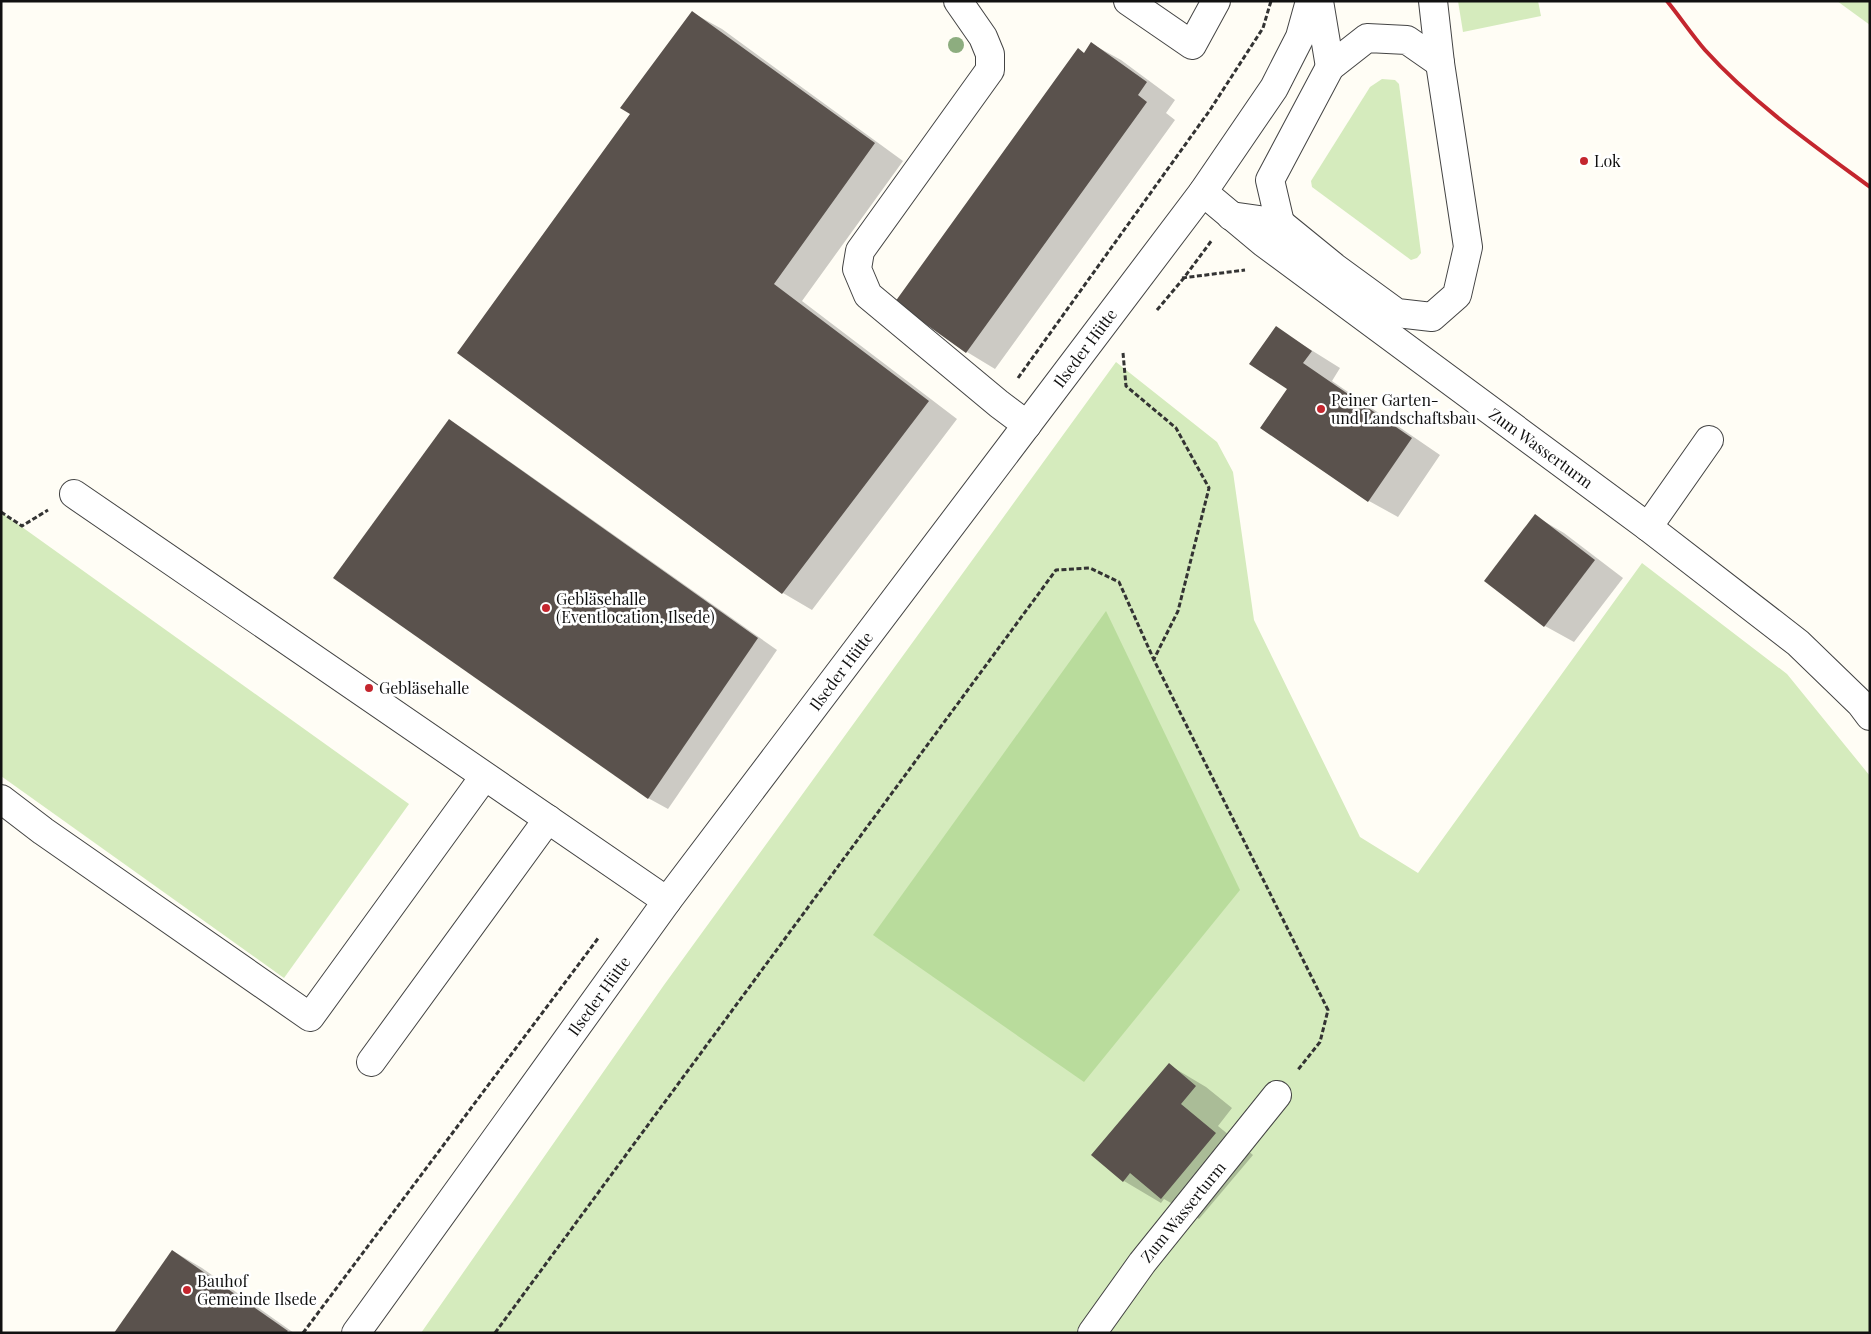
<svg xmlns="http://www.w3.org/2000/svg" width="1871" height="1334" font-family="'Playfair Display',serif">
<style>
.green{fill:#d5ebbd}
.forest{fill:#b9dc9c}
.shadow{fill:#0003}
.building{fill:#5a524d}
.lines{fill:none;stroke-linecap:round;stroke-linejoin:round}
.minor-casing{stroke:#444;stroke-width:30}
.path{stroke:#333;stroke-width:3;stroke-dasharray:5 2.5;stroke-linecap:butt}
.minor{stroke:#fff;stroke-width:28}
.rail{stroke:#c4262e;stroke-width:4}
.tree{fill:#8dad7f}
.poi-dot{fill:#c4262e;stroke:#fff;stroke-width:2}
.labels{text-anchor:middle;stroke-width:5;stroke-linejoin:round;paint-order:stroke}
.poi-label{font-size:16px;fill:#111;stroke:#fff;text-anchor:start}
.street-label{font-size:16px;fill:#111;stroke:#fff}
</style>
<rect width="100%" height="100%" fill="#fffdf5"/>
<g class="green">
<path d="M 1458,1 L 1538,1 L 1541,16 L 1463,32 Z"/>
<path d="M 1837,1 L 1870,1 L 1870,25 Z"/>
<path d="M 1382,79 L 1395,80 L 1399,84 L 1421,253 L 1417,258 L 1411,260 L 1312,187 L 1311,181 L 1370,87 Z"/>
<path d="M 1116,362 L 1217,442 L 1233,472 L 1254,620 L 1360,837 L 1418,873 L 1642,563 L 1787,674 L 1870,776 L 1870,1333 L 421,1333 L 664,985 Z"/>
<path d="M 1,512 L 409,804 L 284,978 L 1,776 Z"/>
</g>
<path class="forest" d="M 1106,611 L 1240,890 L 1084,1082 L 873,935 Z"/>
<g class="shadow">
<path d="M 693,13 L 722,29 L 903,161 L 802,301 L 957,419 L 812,610 L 783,593 L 459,353 L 632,114 Z"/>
<path d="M 1092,44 L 1121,60 L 1175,100 L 1166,113 L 1175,120 L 995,369 L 967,352 L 1085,54 Z"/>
<path d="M 1276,328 L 1340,368 L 1332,381 L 1440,455 L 1398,517 L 1369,501 L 1288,389 Z"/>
<path d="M 449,421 L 468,432 L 777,650 L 668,809 L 648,798 Z"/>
<path d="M 1535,516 L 1564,533 L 1623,578 L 1574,642 L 1545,626 Z"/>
<path d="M 1169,1065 L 1206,1087 L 1232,1108 L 1218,1126 L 1253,1155 L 1199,1219 L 1164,1199 L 1161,1203 L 1124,1181 Z"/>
<path d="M 173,1251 L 202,1268 L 294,1333 L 115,1333 Z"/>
</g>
<g class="building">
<path d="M 692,11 L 875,143 L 774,284 L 929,401 L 782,594 L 457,353 L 630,114 L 620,108 Z"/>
<path d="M 1091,42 L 1147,82 L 1138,95 L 1147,102 L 966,353 L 895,302 L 1078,48 L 1084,53 Z"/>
<path d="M 1276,326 L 1312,351 L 1303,363 L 1412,438 L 1368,502 L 1260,428 L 1287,389 L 1249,364 Z"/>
<path d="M 449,419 L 758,638 L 648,799 L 333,578 Z"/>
<path d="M 1535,514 L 1595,560 L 1544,627 L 1484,581 Z"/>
<path d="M 1169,1063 L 1196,1086 L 1181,1104 L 1216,1133 L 1161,1199 L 1130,1173 L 1123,1182 L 1091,1155 Z"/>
<path d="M 172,1250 L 288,1331 L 286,1333 L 114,1333 Z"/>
</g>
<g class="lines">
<g class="minor-casing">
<g id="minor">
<path d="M 958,1 L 983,37 L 990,54 L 990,70 L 860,251 L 857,269 L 868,295 L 999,404 L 1027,425"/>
<path d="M 1128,1 L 1192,45 L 1216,1"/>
<path d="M 1319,1 L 1330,67"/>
<path d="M 1203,192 L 1264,243 L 1648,527 L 1798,643 L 1861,704 L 1870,716"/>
<path d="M 1231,216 L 1280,223 L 1334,267 L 1397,313 L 1432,317 L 1457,295 L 1468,247 L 1440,63 L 1433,1"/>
<path d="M 1280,223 L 1270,180 L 1330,67 L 1367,38 L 1407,40 L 1440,63"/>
<path d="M 74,494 L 667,901"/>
<path d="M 1648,527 L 1709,440"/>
<path d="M 1,799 L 43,831 L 310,1017 L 484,777"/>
<path d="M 371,1062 L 548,819"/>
<path d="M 356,1333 L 667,901 L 1203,192 L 1274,88 L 1300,37 L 1310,1"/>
<path d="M 1092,1333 L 1142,1263 L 1277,1095"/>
</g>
</g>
<g class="path">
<path d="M 1182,278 L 1245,270"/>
<path d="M 1157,310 L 1183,279 L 1212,240"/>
<path d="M 1123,353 L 1126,386 L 1176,428 L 1209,488 L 1178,611 L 1154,659"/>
<path d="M 1018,378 L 1210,110 L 1263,28 L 1271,1"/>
<path d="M 1,512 L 22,526 L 48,510"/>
<path d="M 303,1333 L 599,937"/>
<path d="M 495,1333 L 1056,570 L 1090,568 L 1119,582 L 1154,660 L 1328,1010 L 1320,1042 L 1297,1071"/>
</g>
<use href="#minor" class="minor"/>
<path class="rail" d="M 1667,1 C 1680,17 1692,35 1705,50 C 1753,103 1813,145 1870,187"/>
</g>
<circle class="tree" cx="956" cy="45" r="8"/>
<g class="poi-dot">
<circle cx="1584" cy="161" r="5"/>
<circle cx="1321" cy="409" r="5"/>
<circle cx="546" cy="608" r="5"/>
<circle cx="369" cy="688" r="5"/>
<circle cx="187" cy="1290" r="5"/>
</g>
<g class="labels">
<g class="poi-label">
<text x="1594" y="167">Lok</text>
<text x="1331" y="406">Peiner Garten-<tspan x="1331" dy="18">und Landschaftsbau</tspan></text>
<text x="556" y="605">Gebläsehalle<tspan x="556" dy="18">(Eventlocation, Ilsede)</tspan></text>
<text x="379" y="694">Gebläsehalle</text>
<text x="197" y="1287">Bauhof<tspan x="197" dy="18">Gemeinde Ilsede</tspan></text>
</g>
<g class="street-label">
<text transform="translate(1085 348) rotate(-53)" y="6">Ilseder Hütte</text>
<text transform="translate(1541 448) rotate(36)" y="6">Zum Wasserturm</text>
<text transform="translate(841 671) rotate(-53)" y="6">Ilseder Hütte</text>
<text transform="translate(599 996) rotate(-54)" y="6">Ilseder Hütte</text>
<text transform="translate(1183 1212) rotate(-51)" y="6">Zum Wasserturm</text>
</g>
</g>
<rect width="1871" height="1334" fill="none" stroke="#111111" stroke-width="5"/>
</svg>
